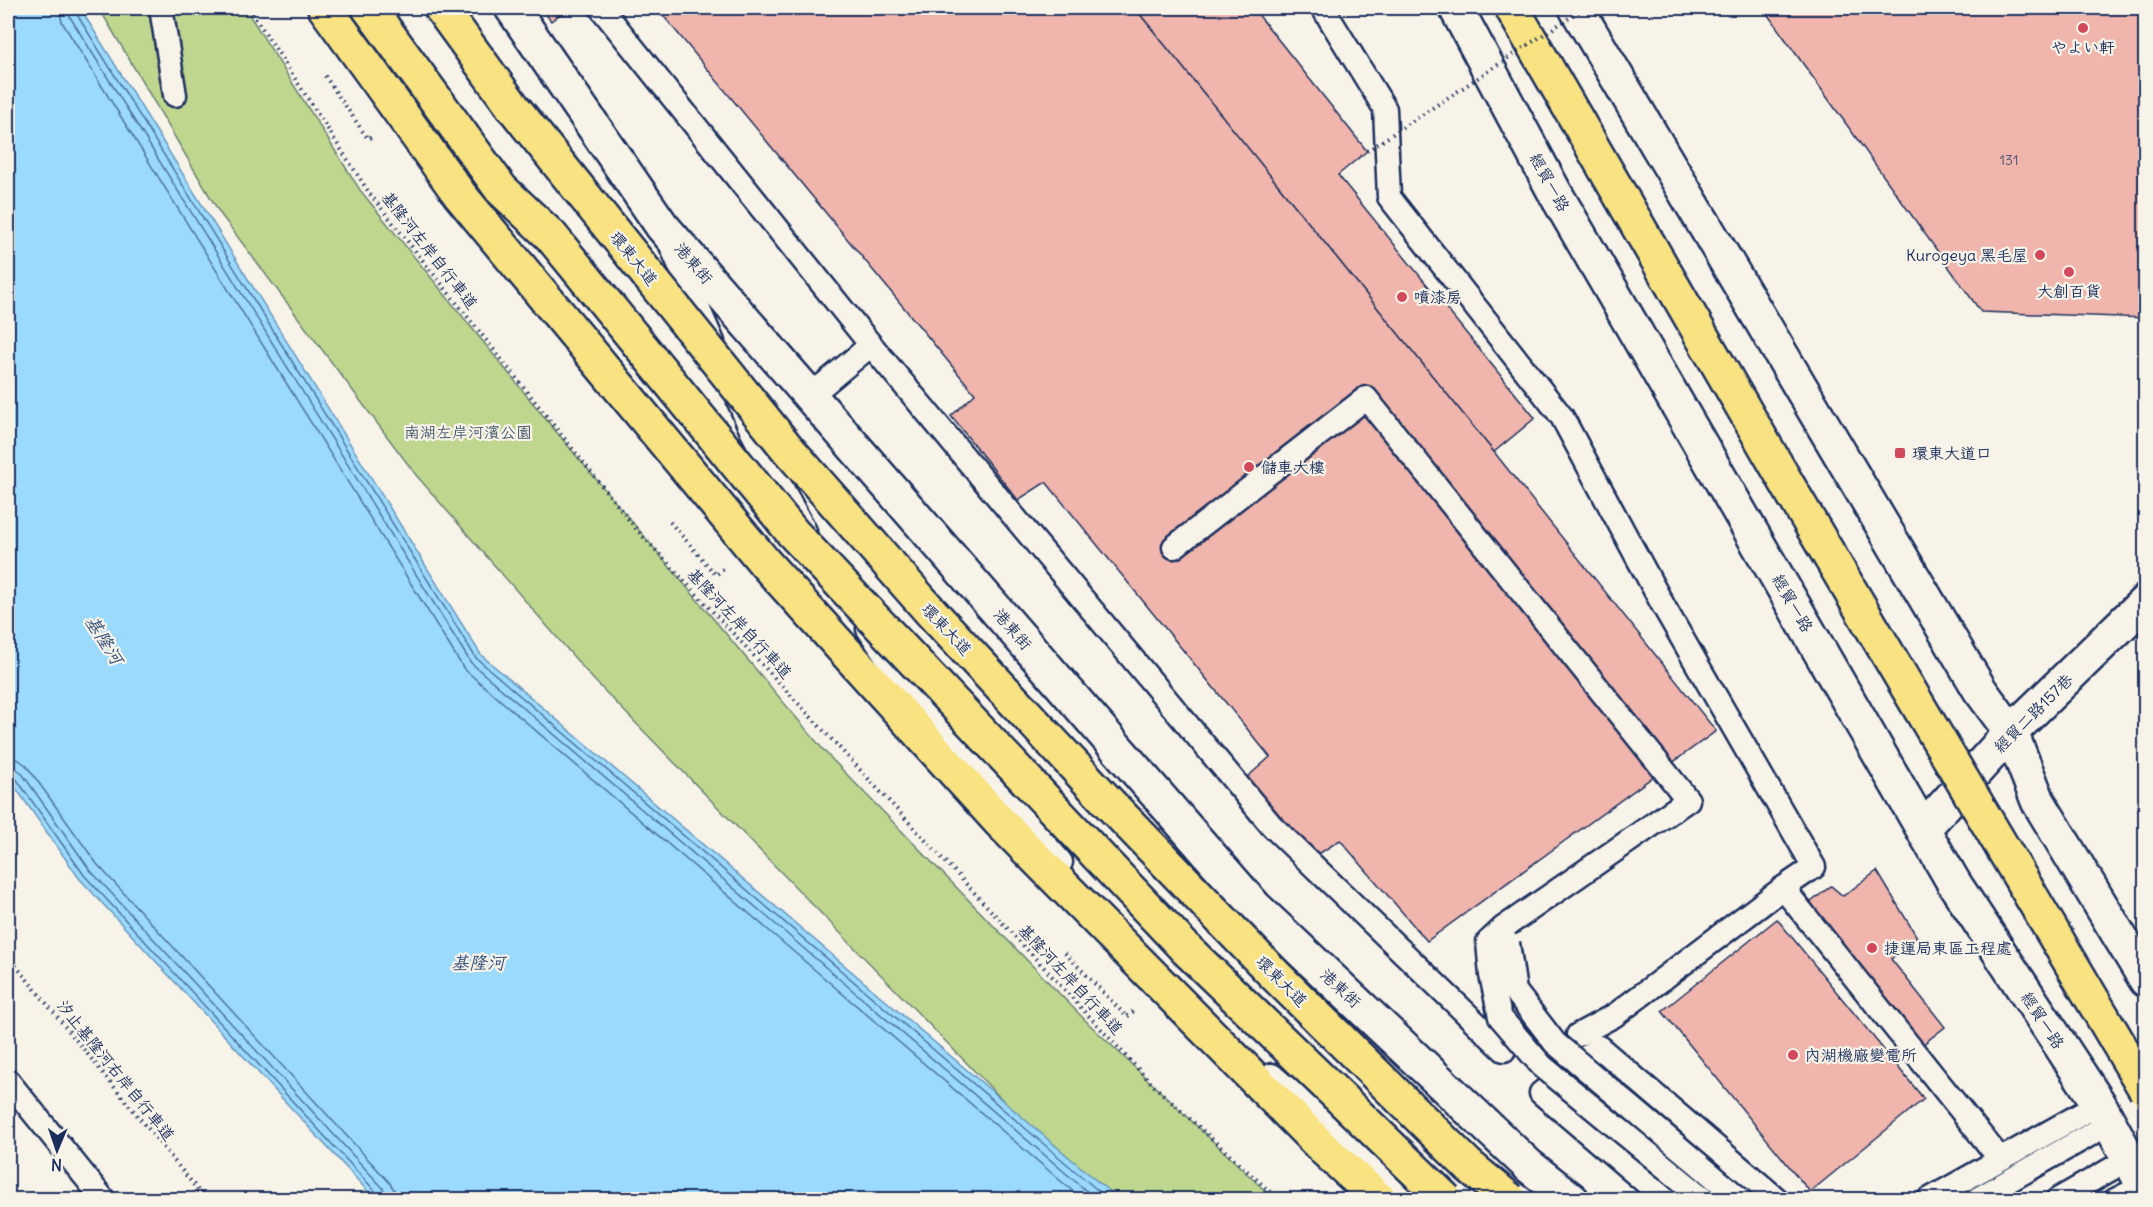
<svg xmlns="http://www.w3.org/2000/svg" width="2153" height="1207" font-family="Delius,'LXGW WenKai TC','Klee One',sans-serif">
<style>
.green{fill:#bed68d;stroke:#6c8276;stroke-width:1.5}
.water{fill:#9bdafd;stroke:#6896bd;stroke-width:1.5}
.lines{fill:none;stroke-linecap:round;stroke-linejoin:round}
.shore{stroke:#4e739e;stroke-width:1.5}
.building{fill:#f0b5ac;stroke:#1b2f5e;stroke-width:1.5}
.lane-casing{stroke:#1b2f5e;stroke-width:27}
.street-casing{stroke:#1b2f5e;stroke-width:38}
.secondary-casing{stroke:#1b2f5e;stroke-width:38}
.highway-casing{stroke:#1b2f5e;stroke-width:38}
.path{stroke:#1b2f5e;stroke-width:4;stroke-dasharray:1.5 4.5;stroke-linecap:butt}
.lane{stroke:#f7f3e8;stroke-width:22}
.street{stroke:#f7f3e8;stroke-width:33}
.secondary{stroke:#f7f3e8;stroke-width:33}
.highway{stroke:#f8e281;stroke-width:33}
.lane-bridge-casing{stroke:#1b2f5e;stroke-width:27;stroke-linecap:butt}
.highway-bridge-casing{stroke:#1b2f5e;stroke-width:38;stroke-linecap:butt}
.path-bridge{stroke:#1b2f5e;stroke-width:4;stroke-dasharray:1.5 4.5;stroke-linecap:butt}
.lane-bridge{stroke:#f7f3e8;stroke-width:22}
.highway-bridge{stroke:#f8e281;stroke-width:33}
.poi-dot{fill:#d1495b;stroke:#f7f3e8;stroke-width:2}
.labels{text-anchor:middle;stroke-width:4.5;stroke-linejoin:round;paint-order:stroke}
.number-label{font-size:14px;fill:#505072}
.poi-label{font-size:16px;fill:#1b2f5e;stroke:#f7f3e8;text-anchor:start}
.street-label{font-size:16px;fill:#1b2f5e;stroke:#f7f3e8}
.park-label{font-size:16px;fill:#44596a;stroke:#f7f3e8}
.water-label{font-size:18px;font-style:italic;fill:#35517e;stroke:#f7f3e8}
</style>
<rect width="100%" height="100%" fill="#f7f3e8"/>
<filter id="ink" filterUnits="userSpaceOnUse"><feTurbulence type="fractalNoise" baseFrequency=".0167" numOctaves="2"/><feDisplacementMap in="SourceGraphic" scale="12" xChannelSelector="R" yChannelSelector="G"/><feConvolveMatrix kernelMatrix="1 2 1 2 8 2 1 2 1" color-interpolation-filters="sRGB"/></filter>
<g filter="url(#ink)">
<path class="green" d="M 99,8 L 245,8 L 360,190 L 549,423 L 826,753 L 1089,1024 L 1274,1199 L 1099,1199 L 593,679 L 416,475 L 219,212 Z"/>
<path class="water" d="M 8,8 L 80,8 L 481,655 L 1118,1199 L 375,1199 L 79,878 L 8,777 Z"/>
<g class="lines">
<g class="shore">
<path d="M 59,8 L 62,22 L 464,669 L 1083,1200"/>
<path d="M 68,8 L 70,17 L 471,663 L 1097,1200"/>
<path d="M 75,8 L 76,13 L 476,658 L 1109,1200"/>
<path d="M 8,757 L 19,760 L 26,765 L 97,864 L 389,1182 L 395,1191 L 396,1200"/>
<path d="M 8,767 L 15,768 L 21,772 L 90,870 L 383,1188 L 387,1200"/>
<path d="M 8,774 L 15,777 L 84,875 L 377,1193 L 379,1200"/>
</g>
</g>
<g class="building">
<path d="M 541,8 L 568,8 L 551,21 Z"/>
<path d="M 657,8 L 1135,8 L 1494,452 L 1716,731 L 1427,941 L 1340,840 L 1311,859 L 1245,779 L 1270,757 L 1046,482 L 1018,500 L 951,416 L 975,394 Z"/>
<path d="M 1135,8 L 1253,8 L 1367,151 L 1338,175 L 1535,418 L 1494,452 Z"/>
<path d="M 1763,8 L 2146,8 L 2146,318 L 1981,312 Z"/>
<path d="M 1877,871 L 1917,937 L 1891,959 L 1945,1027 L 1922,1045 L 1806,906 L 1831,886 L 1843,896 Z"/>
<path d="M 1777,919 L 1924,1099 L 1810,1192 L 1662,1011 Z"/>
</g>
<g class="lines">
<g class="lane-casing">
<g id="lane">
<path d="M 161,8 L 175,95"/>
<path d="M 601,8 L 871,345 L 1272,826 L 1504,1050"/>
<path d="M 1323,8 L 1385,109 L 1389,197 L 1562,417 L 1664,607 L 1814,867 L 1783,888"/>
<path d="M 672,248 L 713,342"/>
<path d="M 810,396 L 871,345"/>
<path d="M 739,402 L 751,430 L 805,531"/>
<path d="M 1174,547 L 1366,398 L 1688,800 L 1503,928 L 1488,942"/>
<path d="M 868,629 L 908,689 L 1061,862"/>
<path d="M 1578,1035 L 1615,1015 L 1783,888 L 2000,1159"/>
<path d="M 1272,1075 L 1416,1200"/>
<path d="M 8,1081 L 104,1200"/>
<path d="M 1666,1200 L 1541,1093 L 1599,1047 L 1778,1200"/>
<path d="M 1928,1200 L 2099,1104"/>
<path d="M 1975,1200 L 2109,1124"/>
<path d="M 2057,1200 L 2129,1159"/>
<path d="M 2115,1200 L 2143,1186"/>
</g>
</g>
<g class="street-casing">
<g id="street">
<path d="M 512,8 L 662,226 L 1255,907 L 1529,1166 L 1572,1200"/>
<path d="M 1924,828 L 2011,732 L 2146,601"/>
</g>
</g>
<g class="secondary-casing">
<g id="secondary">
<path d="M 1456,8 L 1554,191 L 1954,883 L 2099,1104 L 2146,1190"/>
<path d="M 1576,8 L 1980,690 L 2011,732 L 2038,801 L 2146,980"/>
</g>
</g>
<g class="highway-casing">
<g id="highway">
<path d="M 325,8 L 460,195 L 765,563 L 1000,822 L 1325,1150 L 1380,1200"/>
<path d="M 369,8 L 501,189 L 551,236"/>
<path d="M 441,8 L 513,107"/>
<path d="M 1512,8 L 1793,494"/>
</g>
</g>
<g class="path">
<path d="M 249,8 L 370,194 L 637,530 L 1154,1086 L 1279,1200"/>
<path d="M 325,76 L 368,139 L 374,135"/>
<path d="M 670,522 L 716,575 L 724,568"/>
<path d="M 1065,953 L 1127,1017 L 1136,1009"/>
<path d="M 8,956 L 206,1200"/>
</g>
<use href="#lane" class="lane"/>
<use href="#street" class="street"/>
<use href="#secondary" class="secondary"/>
<use href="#highway" class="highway"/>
<g class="lane-bridge-casing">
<g id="lane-bridge">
<path d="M 1488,942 L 1491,975 L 1500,1017 L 1542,1066 L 1705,1200"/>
<path d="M 1508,943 L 1515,991 L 1555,1043 L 1741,1200"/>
</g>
</g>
<g class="highway-bridge-casing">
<g id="highway-bridge">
<path d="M 513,107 L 787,448 L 932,613 L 1108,802 L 1275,975 L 1469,1166 L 1510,1200"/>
<path d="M 551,236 L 793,533 L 1186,949 L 1446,1200"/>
<path d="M 1793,494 L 2146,1090"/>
</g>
</g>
<path class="path-bridge" d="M 1367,151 L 1584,8"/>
<use href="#lane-bridge" class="lane-bridge"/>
<use href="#highway-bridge" class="highway-bridge"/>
</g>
</g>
<g class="poi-dot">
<circle cx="2083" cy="28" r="6"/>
<circle cx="2040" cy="255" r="6"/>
<circle cx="2069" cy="272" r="6"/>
<circle cx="1402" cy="297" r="6"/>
<rect x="1894" y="447" width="12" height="12" rx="3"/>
<circle cx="1249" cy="467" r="6"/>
<circle cx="1872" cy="948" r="6"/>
<circle cx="1793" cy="1055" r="6"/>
</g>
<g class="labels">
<g class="number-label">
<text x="2009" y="165">131</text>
</g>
<g class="poi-label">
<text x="2083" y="53" text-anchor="middle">やよい軒</text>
<text x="2028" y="261" text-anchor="end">Kurogeya 黑毛屋</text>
<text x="2069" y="297" text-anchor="middle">大創百貨</text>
<text x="1414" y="303">噴漆房</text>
<text x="1912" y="459">環東大道口</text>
<text x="1261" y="473">儲車大樓</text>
<text x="1884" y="954">捷運局東區工程處</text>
<text x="1805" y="1061">內湖機廠變電所</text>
</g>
<g class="street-label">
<text transform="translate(1550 182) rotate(61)" y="6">經貿一路</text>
<text transform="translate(430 250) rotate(52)" y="6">基隆河左岸自行車道</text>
<text transform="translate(634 258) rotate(51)" y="6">環東大道</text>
<text transform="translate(694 263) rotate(49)" y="6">港東街</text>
<text transform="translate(1793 603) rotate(60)" y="6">經貿一路</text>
<text transform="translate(740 623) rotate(47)" y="6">基隆河左岸自行車道</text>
<text transform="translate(947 629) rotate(47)" y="6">環東大道</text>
<text transform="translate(1013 629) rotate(49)" y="6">港東街</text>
<text transform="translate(2033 713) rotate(-45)" y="6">經貿二路157巷</text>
<text transform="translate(1071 979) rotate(47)" y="6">基隆河左岸自行車道</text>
<text transform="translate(1282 981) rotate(45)" y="6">環東大道</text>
<text transform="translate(1341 988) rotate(43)" y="6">港東街</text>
<text transform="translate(2043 1020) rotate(57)" y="6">經貿一路</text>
<text transform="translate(116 1070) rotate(51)" y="6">汐止基隆河右岸自行車道</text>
</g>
<g class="park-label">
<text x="468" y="438">南湖左岸河濱公園</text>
</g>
<g class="water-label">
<text transform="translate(104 640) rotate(58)" y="6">基隆河</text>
<text x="478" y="969">基隆河</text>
</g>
</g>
<rect width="2153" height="1207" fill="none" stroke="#f7f3e8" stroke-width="30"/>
<rect x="15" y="15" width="2123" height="1177" fill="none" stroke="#1b2f5e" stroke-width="2" filter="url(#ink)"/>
<g transform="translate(57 1150) rotate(182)" stroke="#f7f3e8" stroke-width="4.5" paint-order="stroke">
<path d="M0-4.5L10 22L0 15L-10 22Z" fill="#1b2f5e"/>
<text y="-9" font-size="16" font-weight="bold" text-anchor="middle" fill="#1b2f5e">N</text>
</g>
</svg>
